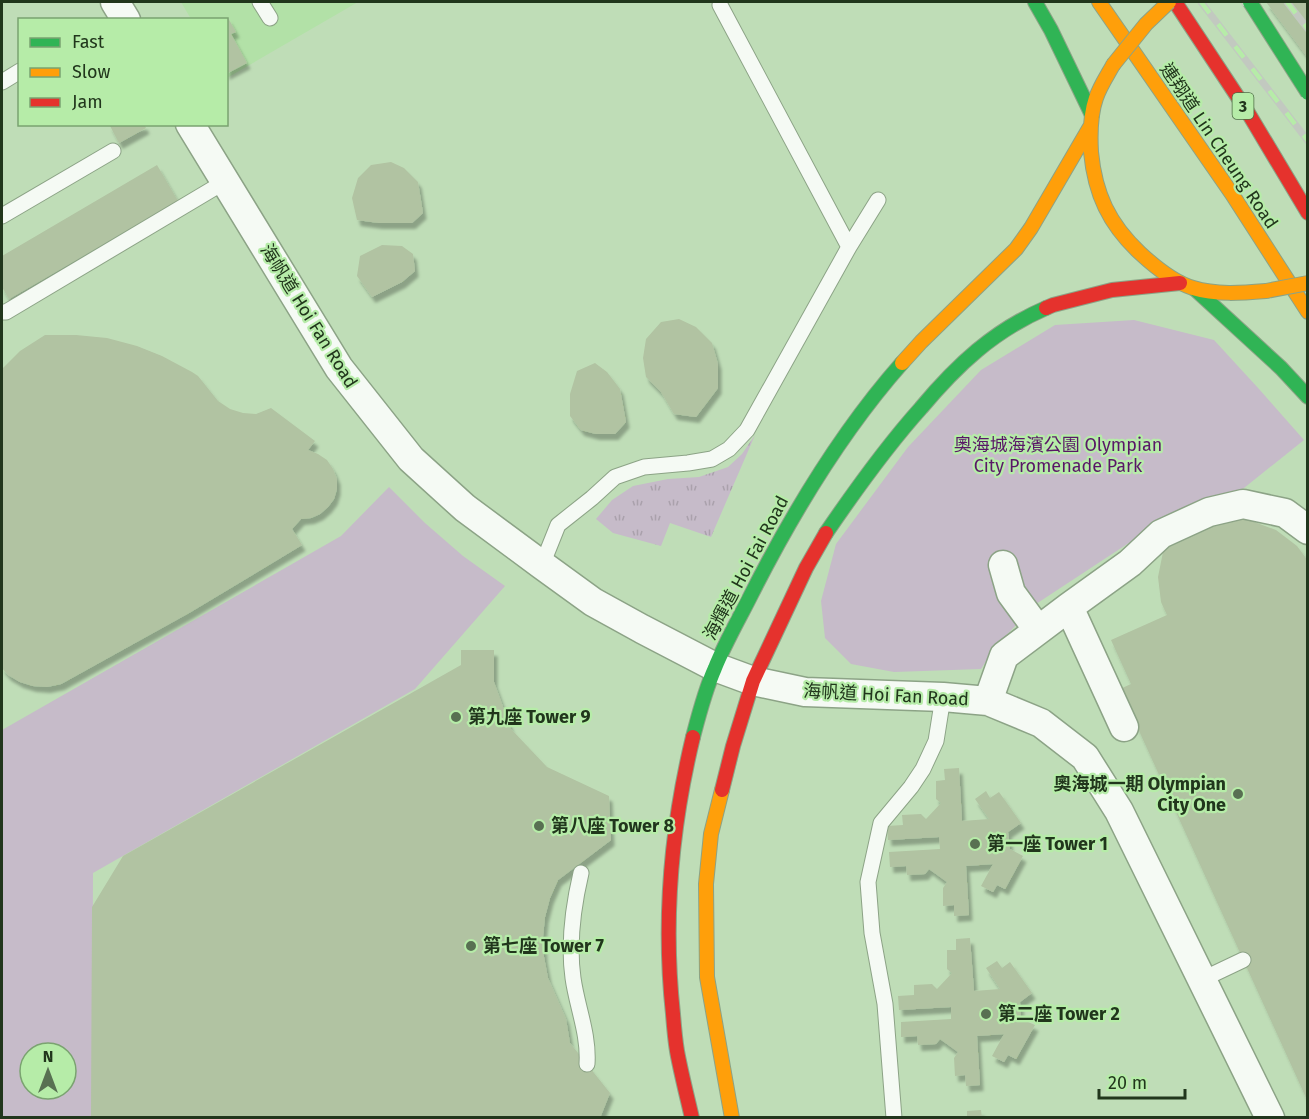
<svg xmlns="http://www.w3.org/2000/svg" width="1309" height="1119" font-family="'Fira Sans','Noto Sans TC',sans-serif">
<defs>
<pattern id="grass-tufts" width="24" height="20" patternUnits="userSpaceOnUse" patternTransform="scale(1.5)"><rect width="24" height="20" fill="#c6bbc9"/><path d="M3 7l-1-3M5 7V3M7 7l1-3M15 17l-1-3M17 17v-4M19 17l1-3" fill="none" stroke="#aaa1ac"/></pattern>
<filter id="shadow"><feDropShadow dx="3.5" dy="6" stdDeviation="1.5" flood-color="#0004"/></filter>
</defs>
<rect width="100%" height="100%" fill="#bfddb7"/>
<path fill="#b2e1a7" d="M181 2H358L227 78 226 20 191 19Z"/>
<path fill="url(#grass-tufts)" d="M755 435 711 537 670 523 661 546 613 533 596 519 612 500 633 486 668 479 699 477 728 467 742 454Z"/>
<path fill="#c6bbc9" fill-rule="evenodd" d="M1134 320 1214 340 1259 389 1304 440 1244 488 1147 531 1036 604 995 647 981 669 894 672 851 664 825 638 821 601 836 544 908 447 981 370 1055 325Z
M389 487 425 523 463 556 505 586 415 689 93 873 92 1117H2V730L341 536ZM30 1053H66V1089H30Z"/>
<path fill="#b1c3a2" filter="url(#shadow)" d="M1266 2H1308V58Z
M228 18 236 32 231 34 247 63 226 74V19Z
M109 124H144L146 128 119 143Z
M391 162 404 168 418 182 423 213 412 223H379L357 220 352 198 358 178 371 165Z
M157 165 178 201 9 299 2 287V256Z
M382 245 402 246 413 254 415 271 402 282 372 297 357 276 360 256Z
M679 319 696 327 712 343 718 364V388L696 417 674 414 661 392 646 377 643 358 646 339 661 322Z
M45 335H76L107 338 137 346 162 356 192 372 198 376 218 401 230 409 243 413 256 414 271 408 315 441 308 450 318 454 327 460 333 469 337 479V489L334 499 328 507 320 514 311 518 301 519 292 529 302 545 189 613 61 684 47 687 33 686 20 682 8 675 2 668V369L20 351Z
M595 363 607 372 620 389 626 422 615 434H596L581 430 570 416V394L577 371Z
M1219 518 1249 520 1276 530 1297 546 1308 561V1102L1120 689 1131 684 1111 640 1167 615 1161 602 1158 577 1163 552 1189 526Z
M461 650H494V682L511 729 547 767 609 796 611 840 558 880 550 898 545 917 543 937 544 957 548 978 566 1019 570 1043 610 1093 600 1118H91L92 907 123 856 461 665Z
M959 768 962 821 989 819 975 799 986 791 990 798 999 792 1021 823 1008 832 1010 849 1023 856 1005 889 997 885 993 892 981 886 993 864 966 866 969 915 954 916V905L943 906V888L947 882 929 869 925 874 907 875 906 866 890 867 889 852 940 849 939 837 888 840 887 826 903 825 902 815 921 814 926 819 941 803 936 799V781L945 780 944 769Z
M970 938 974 991 1000 989 986 968 997 961 1002 968 1010 962 1032 993 1020 1002 1021 1019 1035 1025 1016 1059 1008 1055 1004 1062 992 1056 1004 1034 977 1036 980 1085 966 1086 965 1075 955 1076 954 1058 958 1052 940 1039 936 1044 918 1045 917 1036 901 1037V1022L951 1019V1007L899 1010 898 996 914 995V985L932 984 937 989 952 973 947 969V950H956V939Z
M981 1110 982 1118H967V1111Z"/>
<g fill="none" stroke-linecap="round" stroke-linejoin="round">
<g stroke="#8ca386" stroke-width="17">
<path id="lane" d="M260 2 270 18
M2 82 20 71
M2 216 113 151
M849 247 878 200
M2 312H6L226 181
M542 565 558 525 592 498 615 477 644 467 688 463 712 459 729 449 747 430 849 247 720 5
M581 873C573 907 568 942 573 978 577 1007 589 1034 587 1064
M1203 979 1243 960
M894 1118 885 1004 872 933 868 882 881 823 911 787 923 769 936 741 943 697"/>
</g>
<g stroke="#8ca386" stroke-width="31">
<path id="street" d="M115 2 126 20
M190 124 339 368 411 459 465 508 542 565 593 602 642 629 715 667 753 681 805 692 943 697 988 701 1041 723 1085 757 1119 811 1270 1118
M1003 565 1011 593 1038 630
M1069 607 1124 727
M988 701 1004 656 1069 607 1130 563 1161 534 1209 512 1243 504 1285 513 1308 530"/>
</g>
<g stroke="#8ca386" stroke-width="16">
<path id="fast" d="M1035 2 1051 30 1092 115
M1195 289 1281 368 1308 397
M826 533C856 489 886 447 921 408 957 365 993 331 1046 308
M693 737C699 714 705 690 715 668 725 643 739 619 751 595 793 512 841 432 902 363"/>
</g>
<g stroke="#8ca386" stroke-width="16">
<path id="slow" d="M1099 2 1232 194 1308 312
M1113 65C1107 76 1100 86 1096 98 1090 115 1090 134 1091 152 1095 194 1109 224 1140 253 1155 267 1173 282 1193 288 1216 295 1242 293 1266 291
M902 363 921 342 1016 249 1031 228 1090 127
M722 790 711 834 706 884 707 977 732 1118"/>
</g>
<g stroke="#8ca386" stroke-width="16">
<path id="jam" d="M1175 2 1247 111 1308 213
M1046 308 1053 305 1112 290 1180 283
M722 790 733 746 753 681 806 568 826 533
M692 1118C687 1096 681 1073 677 1051 675 1039 674 1027 673 1014 663 922 671 828 693 737"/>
</g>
<use href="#lane" stroke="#f5faf4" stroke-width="15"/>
<use href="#street" stroke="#f5faf4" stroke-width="28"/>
<use href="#fast" stroke="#30b455" stroke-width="14"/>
<use href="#slow" stroke="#ff9f0a" stroke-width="14"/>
<use href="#jam" stroke="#e5322d" stroke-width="14"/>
<g stroke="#c2c9c0" stroke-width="7">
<path id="rail" d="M1201 2 1308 141
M1244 2 1308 86
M1287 2 1308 29"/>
</g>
<use href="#rail" stroke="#b6eca8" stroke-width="4.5" stroke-dasharray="14" stroke-linecap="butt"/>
<g stroke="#8ca386" stroke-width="16" stroke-linecap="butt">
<path id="fast-bridge" d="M1250 2 1308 93"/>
</g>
<g stroke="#8ca386" stroke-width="16" stroke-linecap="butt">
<path id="slow-bridge" d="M1113 65 1146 24 1169 2
M1266 291 1308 283"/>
</g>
<use href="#fast-bridge" stroke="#30b455" stroke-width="14"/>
<use href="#slow-bridge" stroke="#ff9f0a" stroke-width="14"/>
</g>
<g fill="#587052" stroke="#b6eca8" stroke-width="2">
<circle cx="456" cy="717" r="6"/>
<circle cx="1238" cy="794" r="6"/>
<circle cx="539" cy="826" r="6"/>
<circle cx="975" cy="844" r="6"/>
<circle cx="471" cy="946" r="6"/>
<circle cx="986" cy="1014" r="6"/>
</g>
<g text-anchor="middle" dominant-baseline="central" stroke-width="4.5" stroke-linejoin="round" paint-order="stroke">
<rect fill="#b6eca8" stroke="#4e6d46" stroke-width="1.5" x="1232.5" y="93" width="21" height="26" rx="4.5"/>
<g font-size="16" font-weight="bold" fill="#21361c">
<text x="1243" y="106">3</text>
</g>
<g font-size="18" fill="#21361c" stroke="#b6eca8">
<text transform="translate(1219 146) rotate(56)">連翔道 Lin Cheung Road</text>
<text transform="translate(309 316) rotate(58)">海帆道 Hoi Fan Road</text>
<text transform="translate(746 568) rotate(-62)">海輝道 Hoi Fai Road</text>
<text transform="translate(886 695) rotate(3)">海帆道 Hoi Fan Road</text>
</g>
<g font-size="18" fill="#591767" stroke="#b6eca8">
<text x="1058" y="445">奧海城海濱公園 Olympian<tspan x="1058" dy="21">City Promenade Park</tspan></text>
</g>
<g font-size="18" font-weight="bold" fill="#21361c" stroke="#b6eca8" text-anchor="start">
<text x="468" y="717">第九座 Tower 9</text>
<text x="1226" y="784" text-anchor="end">奧海城一期 Olympian<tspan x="1226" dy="21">City One</tspan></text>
<text x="551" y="826">第八座 Tower 8</text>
<text x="987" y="844">第一座 Tower 1</text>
<text x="483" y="946">第七座 Tower 7</text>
<text x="998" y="1014">第二座 Tower 2</text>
</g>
</g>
<rect width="1309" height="1119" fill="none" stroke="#21361c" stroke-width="6"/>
<rect x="18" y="18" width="210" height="108" fill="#b6eca8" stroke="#7aa370" stroke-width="1.5"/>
<rect x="30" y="38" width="30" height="9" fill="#30b455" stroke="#7aa370" stroke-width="1.5"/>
<text x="72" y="48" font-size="18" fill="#21361c">Fast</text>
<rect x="30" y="68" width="30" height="9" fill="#ff9f0a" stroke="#7aa370" stroke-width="1.5"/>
<text x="72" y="78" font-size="18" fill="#21361c">Slow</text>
<rect x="30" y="98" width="30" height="9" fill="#e5322d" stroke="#7aa370" stroke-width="1.5"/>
<text x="72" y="108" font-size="18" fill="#21361c">Jam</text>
<g transform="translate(48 1071)"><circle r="28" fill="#b6eca8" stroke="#7aa370" stroke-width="1.5"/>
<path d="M0-4.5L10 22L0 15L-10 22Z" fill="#587052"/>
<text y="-9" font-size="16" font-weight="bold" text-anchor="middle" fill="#21361c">N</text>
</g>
<path d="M1099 1089v9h86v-9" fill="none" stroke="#21361c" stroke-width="3"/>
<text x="1108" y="1089" font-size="18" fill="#21361c" stroke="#b6eca8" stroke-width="4.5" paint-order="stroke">20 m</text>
</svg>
